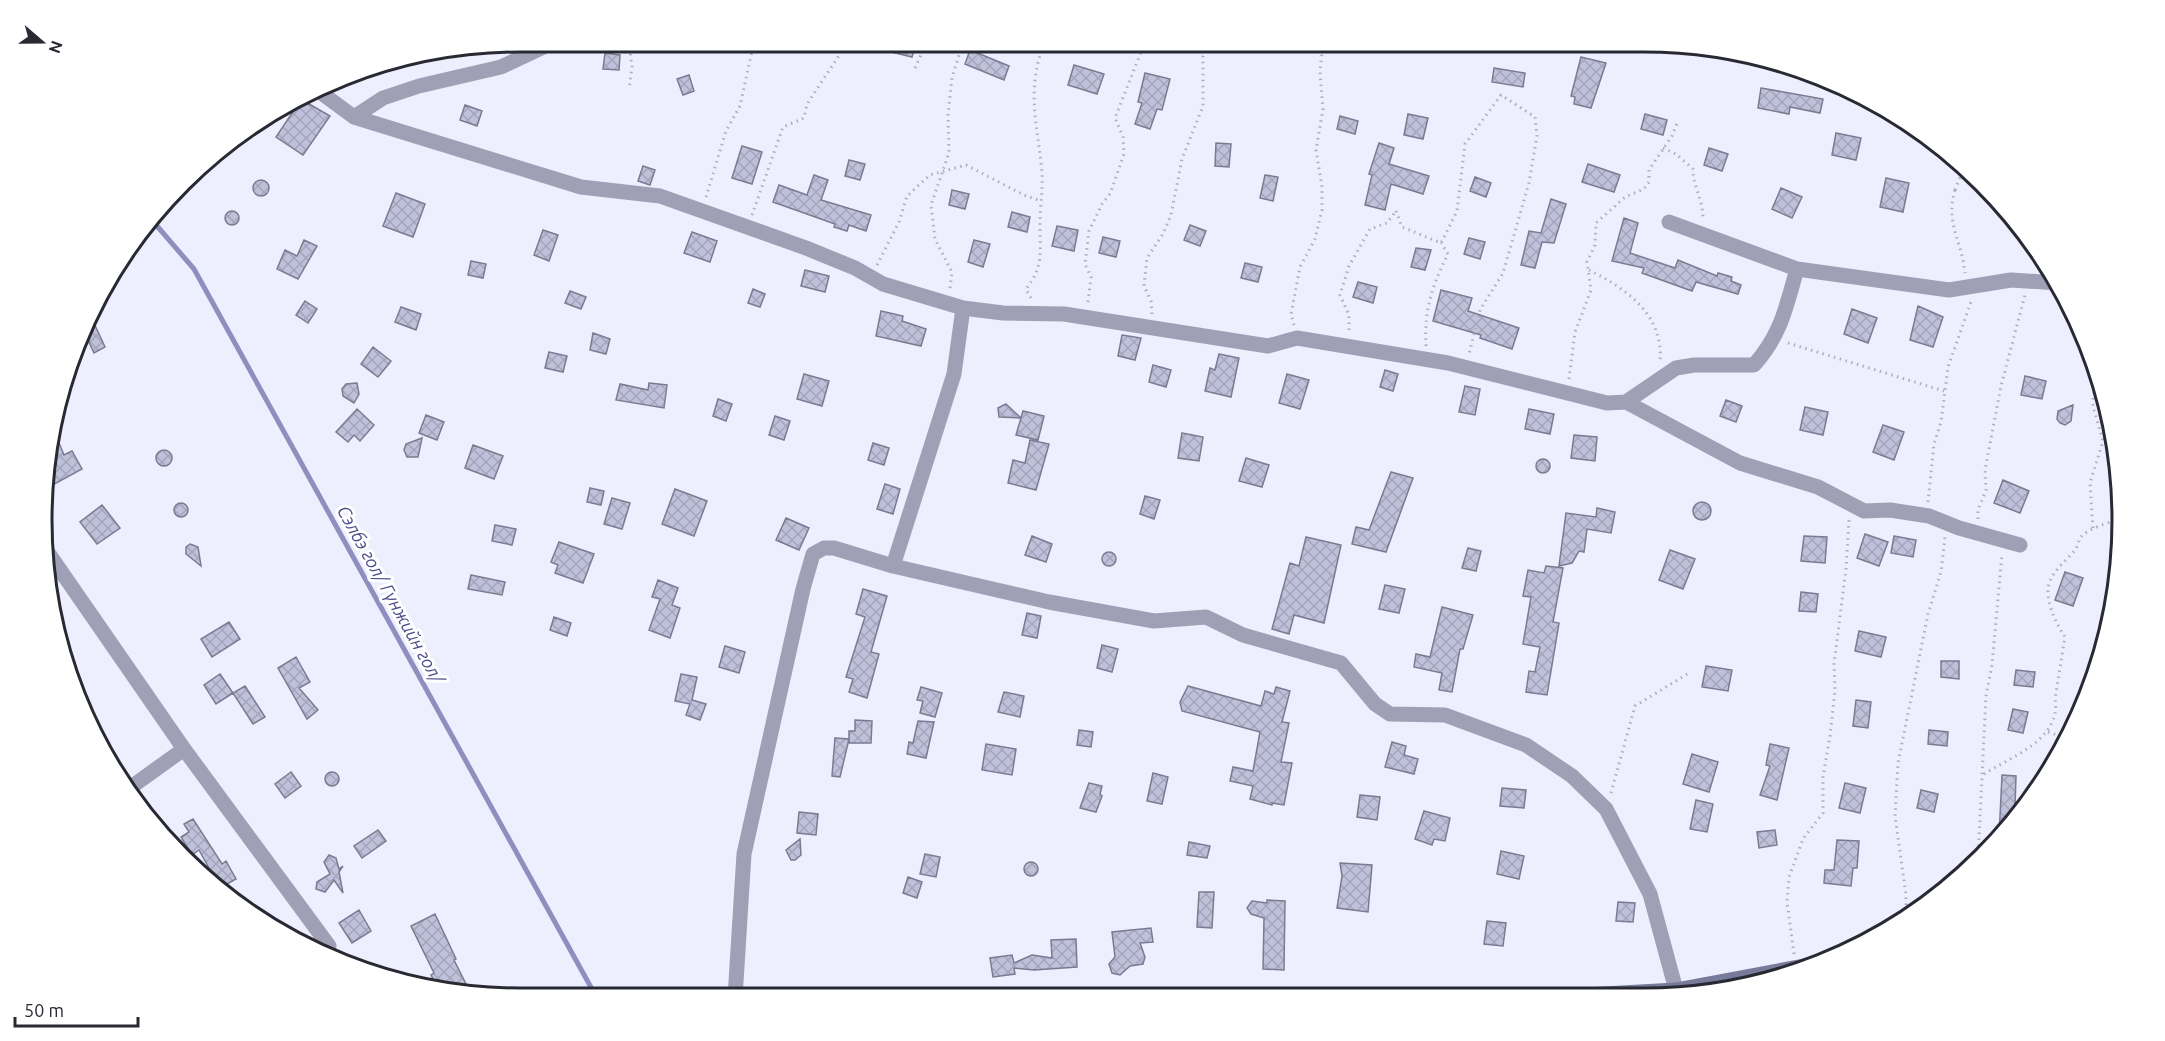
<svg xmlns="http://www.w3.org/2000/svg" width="2165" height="1041" font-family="Ubuntu,sans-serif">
<defs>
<pattern id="building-cross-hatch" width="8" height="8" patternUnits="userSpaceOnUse" patternTransform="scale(1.5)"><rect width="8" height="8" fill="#bfc0da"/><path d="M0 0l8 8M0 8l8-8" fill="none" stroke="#a4a5bc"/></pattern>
</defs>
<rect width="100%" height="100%" fill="#edeefe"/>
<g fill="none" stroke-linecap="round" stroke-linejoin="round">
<path stroke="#8e8fbf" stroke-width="5" d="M151 219 194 269 593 991"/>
</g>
<path fill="url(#building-cross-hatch)" stroke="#7a7b92" stroke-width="1.5" d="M872 42H916L912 57 871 47Z
M970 50 1009 66 1004 80 965 64Z
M605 53 620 55 619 70 603 69Z
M1581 57 1606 63 1591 108 1574 104 1575 97 1571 96Z
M1074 65 1104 74 1097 94 1068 85Z
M1494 68 1525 73 1523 87 1492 82Z
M1145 73 1170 79 1162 110 1157 109 1150 129 1135 124 1142 103 1138 102Z
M689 75 694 91 683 95 677 79Z
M1761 88 1823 99 1820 113 1790 107 1789 114 1758 108Z
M304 101 330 116 303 155 276 137 298 104Z
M465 105 482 111 477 126 460 120Z
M1408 114 1428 118 1423 139 1404 135Z
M1645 114 1667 120 1663 135 1641 129Z
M1340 116 1358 121 1355 134 1337 129Z
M1836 133 1861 138 1856 160 1832 155Z
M1216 143 1231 144 1229 167 1215 166Z
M1379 143 1394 148 1389 164 1429 176 1423 194 1391 184 1385 210 1365 205 1372 175 1369 174Z
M742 146 762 152 752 184 732 178Z
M1709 148 1728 154 1722 171 1704 165Z
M849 160 865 164 860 180 845 176Z
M1588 164 1620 175 1614 192 1582 182Z
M643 166 655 170 650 185 638 181Z
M814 175 828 180 821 200 871 215 866 231 849 225 847 231 834 227 835 224 773 202 779 185 807 195Z
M1265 175 1278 177 1273 201 1260 198Z
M1475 177 1491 183 1486 197 1470 191Z
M1886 178 1909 183 1903 212 1880 207Z
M253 188a8 8 0 1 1 16 0a8 8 0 1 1-16 0Z
M1781 188 1802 197 1792 218 1772 209Z
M952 190 969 194 965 209 949 205Z
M396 193 425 204 413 237 383 226Z
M1551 199 1566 204 1554 243 1542 242 1535 268 1521 265 1529 231 1541 233Z
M225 218a7 7 0 1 1 14 0a7 7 0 1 1-14 0Z
M1012 212 1030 217 1027 232 1008 227Z
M1624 218 1638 223 1630 253 1675 268 1678 260 1717 276 1718 273 1732 277 1731 281 1741 285 1738 294 1696 282 1692 291 1642 273 1644 268 1612 261Z
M1190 225 1206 231 1200 246 1184 240Z
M1057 226 1078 230 1074 251 1052 246Z
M543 230 558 235 549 261 534 255Z
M692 232 717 241 710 262 684 253Z
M1103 237 1120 241 1116 257 1099 253Z
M1469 238 1485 242 1480 259 1464 254Z
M304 240 317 246 298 279 277 269 285 250 297 256Z
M974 240 990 244 983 267 968 262Z
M1416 248 1431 250 1425 270 1411 267Z
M471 261 486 264 483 278 468 275Z
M1245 263 1262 267 1258 282 1241 278Z
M805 270 829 276 825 292 801 286Z
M1358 282 1377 287 1373 303 1353 297Z
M753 289 765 294 760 307 748 303Z
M1441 290 1472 298 1468 311 1519 328 1512 349 1480 338 1481 335 1433 321Z
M570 291 586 297 581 309 565 303Z
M305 301 317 309 308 323 296 315Z
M1918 306 1943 317 1933 347 1910 340Z
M401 307 421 314 416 330 395 322Z
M1852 309 1877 318 1868 343 1844 334Z
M881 311 903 316 902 321 926 329 921 346 876 336Z
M92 319 105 347 94 353 86 336Z
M593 333 610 339 606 354 590 350Z
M1122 335 1141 338 1135 360 1118 356Z
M373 347 391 361 378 377 361 364Z
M549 352 567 356 563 372 545 368Z
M1219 354 1239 358 1231 397 1205 391 1210 368 1215 370Z
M1153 365 1171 370 1166 387 1149 382Z
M1385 370 1398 374 1393 391 1380 387Z
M804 374 829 381 822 406 797 399Z
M1287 374 1309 380 1300 409 1279 403Z
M2025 376 2046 381 2042 399 2021 395Z
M357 383 359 394 354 403 343 396 342 389 346 384Z
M649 383 667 385 664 408 616 400 620 384 648 390Z
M1465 386 1480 389 1475 415 1459 412Z
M718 399 732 404 726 421 713 416Z
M1726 400 1742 406 1736 422 1720 416Z
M1006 404 1021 418 1023 411 1044 416 1038 440 1016 435 1021 418 999 417 998 408Z
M2073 405 2071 421 2065 425 2060 423 2057 419 2058 411Z
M1805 407 1828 412 1823 435 1800 430Z
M357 409 374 425 360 441 354 435 348 442 336 432Z
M1529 409 1554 414 1550 434 1525 429Z
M426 415 444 422 437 440 419 433Z
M775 416 790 421 784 440 769 435Z
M1883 425 1904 432 1894 460 1873 452Z
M52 426 64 455 72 451 82 469 49 487Z
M1182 433 1203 437 1199 461 1178 458Z
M1574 435 1597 437 1595 461 1571 458Z
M422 438 418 457H407L404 450 406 444Z
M1030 440 1049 444 1036 490 1008 483 1013 460 1025 463Z
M873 443 889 448 884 465 868 460Z
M473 445 503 456 494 479 465 468Z
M156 458a8 8 0 1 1 16 0a8 8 0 1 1-16 0Z
M1246 458 1269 465 1262 487 1239 481Z
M1536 466a7 7 0 1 1 14 0a7 7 0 1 1-14 0Z
M1391 472 1413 478 1386 552 1352 544 1356 527 1369 530Z
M2003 480 2029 491 2020 513 1994 503Z
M885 484 900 489 893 514 877 509Z
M590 488 604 491 601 505 587 502Z
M675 489 707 501 694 536 662 524Z
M1145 496 1160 500 1154 519 1140 514Z
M612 498 630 503 622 529 604 524Z
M1693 511a9 9 0 1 1 18 0a9 9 0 1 1-18 0Z
M174 510a7 7 0 1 1 14 0a7 7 0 1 1-14 0Z
M102 505 120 528 97 544 80 522Z
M1597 508 1615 512 1611 533 1587 529 1584 552 1579 551 1572 563 1559 566 1566 513 1596 517Z
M786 518 809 528 799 550 776 540Z
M495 525 516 529 512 545 492 541Z
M1865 534 1888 542 1879 566 1857 558Z
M1032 536 1052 544 1046 562 1025 555Z
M1804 536 1827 537 1825 563 1801 561Z
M1894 536 1916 540 1913 557 1891 553Z
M1306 537 1341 545 1324 623 1294 615 1289 634 1272 629 1290 563 1299 566Z
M559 542 594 554 583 583 555 573 558 565 551 562Z
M190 544 198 547 201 566 186 554V547Z
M1468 548 1481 551 1476 571 1462 568Z
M1670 550 1695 559 1683 589 1659 580Z
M1102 559a7 7 0 1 1 14 0a7 7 0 1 1-14 0Z
M1546 566 1563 568 1553 622 1559 623 1547 695 1526 692 1529 671 1535 672 1540 647 1523 644 1531 597 1523 596 1528 570 1544 573Z
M2065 572 2083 578 2073 606 2055 600Z
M471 575 505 582 502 595 468 589Z
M658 580 678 588 672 605 680 608 670 638 649 630 660 599 652 597Z
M1385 585 1405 589 1399 613 1379 609Z
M863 589 887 596 871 652 879 654 867 698 849 692 853 679 846 677 865 617 856 614Z
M1801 592 1818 594 1816 612 1799 611Z
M1442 607 1473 615 1463 649H1460L1452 692 1439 690 1442 673 1414 667 1416 654 1430 657Z
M1027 613 1041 616 1037 638 1022 635Z
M554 617 571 623 567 636 550 630Z
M229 622 240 639 212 657 201 639Z
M1859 631 1886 637 1881 657 1855 651Z
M1102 645 1118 649 1112 672 1097 668Z
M725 646 745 652 739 673 719 667Z
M296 657 310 682 299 688 318 710 307 719 278 668Z
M1941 661H1959V679L1941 677Z
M1706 666 1732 670 1728 691 1702 687Z
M2016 670 2035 672 2033 687 2014 685Z
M220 674 233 693 216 704 204 685Z
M681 674 697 677 692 700 706 704 700 720 686 715 690 704 675 701Z
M245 686 265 717 253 724 233 693Z
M1188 686 1261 706 1265 691 1274 694 1276 687 1290 691 1282 722 1289 723 1281 762 1292 763 1284 805 1272 803V805L1250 799 1253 786 1230 781 1233 767 1253 771 1260 732 1182 711 1180 702Z
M921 687 942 693 935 717 920 713 923 701 917 700Z
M1004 692 1024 696 1020 717 998 712Z
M1856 700 1871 702 1868 728 1853 726Z
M2013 709 2028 712 2023 733 2008 730Z
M855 720 872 721 871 743H849V731H855Z
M918 721 934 722 926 758 907 754 909 742 913 743Z
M1079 730 1093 732 1091 747 1077 745Z
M1929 730 1948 732 1947 746 1928 744Z
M835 738 849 739 840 777 832 776Z
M1392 742 1406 746 1404 755 1418 759 1414 774 1385 767Z
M986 744 1016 749 1012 775 982 770Z
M1770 744 1789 748 1777 800 1760 795 1770 766 1766 765Z
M1692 754 1718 762 1709 792 1683 784Z
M291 772 301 786 285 798 275 784Z
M325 779a7 7 0 1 1 14 0a7 7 0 1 1-14 0Z
M1153 773 1168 777 1162 804 1147 801Z
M2002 775 2016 776 2015 807 2026 808 1999 837Z
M1089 783 1102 786 1100 794 1102 796 1096 812 1080 808Z
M1845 783 1866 788 1860 813 1839 808Z
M1502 788 1526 790 1524 808 1500 806Z
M1921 790 1938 794 1934 812 1917 808Z
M1360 795 1380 797 1377 820 1357 817Z
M1696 800 1713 804 1707 832 1690 829Z
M1424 811 1450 818 1445 841 1434 839 1432 845 1415 839Z
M799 812 818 814 816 835 797 833Z
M193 819 222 864 226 861 236 879 220 888 199 850 192 855 181 837 189 832 184 824Z
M378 830 386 841 362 858 354 846Z
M1775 830 1777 845 1759 848 1757 832Z
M800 839 801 855 795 860H791L786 850Z
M1837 840 1859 841 1857 868H1853L1851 886 1824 883 1825 870H1834Z
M1189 842 1210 846 1207 858 1187 855Z
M1501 851 1524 856 1519 879 1497 874Z
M925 854 940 857 936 877 920 874Z
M329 855 336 858 339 869 343 866 339 872 343 893 334 880 325 892 316 889 317 882 330 874 324 862Z
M1024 869a7 7 0 1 1 14 0a7 7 0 1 1-14 0Z
M1340 863 1372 865 1368 912 1337 908 1342 876Z
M908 877 922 882 917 898 903 893Z
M1199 892H1214L1212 928 1197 927Z
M1267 900 1285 901 1284 970 1263 969 1264 918 1251 914 1247 908 1252 901 1267 903Z
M1618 902 1635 903 1633 922 1616 921Z
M359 910 371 931 352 943 339 923Z
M435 914 456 959 454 960 471 994 439 991 431 975 434 973 411 926Z
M1487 921 1506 923 1503 946 1484 944Z
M1151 928 1153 942 1140 943 1145 957 1143 964 1130 966 1120 975 1112 973 1109 964 1115 957 1112 932Z
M1076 939 1077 967 1034 970 1014 968 1015 974 993 977 990 958 1012 955 1014 963 1032 955 1052 958 1051 940Z"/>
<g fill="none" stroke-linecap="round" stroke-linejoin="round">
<path stroke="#aeaebc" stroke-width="3" stroke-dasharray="1.5 4.5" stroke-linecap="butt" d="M629 42 632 67 629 89
M915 68 927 42
M1663 148 1676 154 1693 169C1693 187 1703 199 1703 218
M1955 190C1945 223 1962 241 1965 273
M1955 190 1964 167
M706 197 726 131 740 106 754 42
M1396 211 1402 227 1441 243 1457 211 1465 144 1501 95 1535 117 1537 136 1529 183 1503 273 1480 310 1469 354
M752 215 783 127 804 118 807 104 848 42
M877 265 899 222 907 196 930 175 966 165 1024 195 1041 201
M1589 270C1627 289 1664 315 1660 362
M950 288 952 272 935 239 931 205 949 153 948 115 952 78 963 42
M1031 298 1026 289C1044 266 1040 252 1040 224 1040 207 1043 190 1042 173 1038 126 1025 88 1045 42
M1088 302 1091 277 1085 264 1089 231 1102 204 1110 194 1124 154 1123 137 1115 118 1145 42
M1152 314 1151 301 1144 286 1147 258 1163 234 1171 215 1182 159 1203 106V57L1209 42
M1294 325 1291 314 1300 267 1315 239 1322 210V187L1316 150 1323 109 1320 72 1323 42
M1349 330V315L1340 295 1349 266 1370 229 1387 223 1396 211
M1788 343 1944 391
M1426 346C1424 310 1432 286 1448 254L1441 243
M1569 379 1575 332 1591 290 1587 262 1595 245 1596 223 1625 197 1644 189 1649 182V170L1672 136 1678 121
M1928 502 1934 444 1941 422 1948 367 1971 302
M1978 519V510L1986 490 1985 470 2001 386 2025 295
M2093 528 2090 483 2103 441 2093 406V395L2100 381
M2048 732 2067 738
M1984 774C2011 757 2062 739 2055 699L2065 637C2056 623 2047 605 2048 588 2050 573 2066 561 2075 550 2078 546 2078 541 2081 537 2085 530 2116 519 2123 519
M1611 793 1635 706 1689 673
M1978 858 1986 696 1992 665 2002 554
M1906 917V895L1895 816 1898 763 1928 614 1941 572 1945 537
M1794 954 1787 902 1789 877 1803 839 1823 813V777L1830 736 1835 690 1834 664 1846 569 1849 520"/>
<path stroke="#9fa0b6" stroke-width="15" d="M554 42 501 67 419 86 383 98 354 117 581 187 660 196 806 248 855 268 883 284 963 308 1003 313 1064 314 1268 346 1297 338 1448 363 1607 403 1626 402 1740 463 1818 487 1864 511 1890 510 1929 516 1959 528 2020 545
M320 92 354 117
M1669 222 1797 269 1949 290 2011 280 2058 283
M963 308 954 374 893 566 1049 602 1154 621 1206 617 1243 635 1341 663 1375 704 1390 714 1445 715 1526 745 1572 776 1606 809 1650 894 1676 990
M1626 402 1676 368 1694 365H1754C1781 335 1786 307 1797 269
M47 551 184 749 329 946 319 951
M127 790 184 749
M735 998 744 854 803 589 813 554 824 548H834L893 566"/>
<path stroke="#787a9a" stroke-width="15" d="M1586 995 1676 990 1831 961"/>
</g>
<g text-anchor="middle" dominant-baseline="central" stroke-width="6" stroke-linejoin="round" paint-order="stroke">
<g font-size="18" font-style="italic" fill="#4d4a8a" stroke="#fff">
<text transform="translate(391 594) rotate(61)">Сэлбэ гол/ Гүнжийн гол/</text>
</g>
</g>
<path d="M0 0H2165V1041H0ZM520 52H1644A468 468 0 0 1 2112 520V520A468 468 0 0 1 1644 988H520A468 468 0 0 1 52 520V520A468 468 0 0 1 520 52Z" fill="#fff" fill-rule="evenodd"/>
<path fill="none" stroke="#292933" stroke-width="3" d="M520 52H1644A468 468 0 0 1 2112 520V520A468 468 0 0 1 1644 988H520A468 468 0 0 1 52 520V520A468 468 0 0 1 520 52Z"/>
<g transform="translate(42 42) rotate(110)" stroke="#ffffff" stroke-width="4.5" paint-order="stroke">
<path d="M0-4.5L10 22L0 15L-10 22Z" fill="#292933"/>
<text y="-9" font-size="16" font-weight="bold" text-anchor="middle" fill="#292933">N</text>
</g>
<path d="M15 1017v9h123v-9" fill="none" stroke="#292933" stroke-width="3"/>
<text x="24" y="1017" font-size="18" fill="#292933" stroke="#ffffff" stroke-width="4.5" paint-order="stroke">50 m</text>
</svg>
